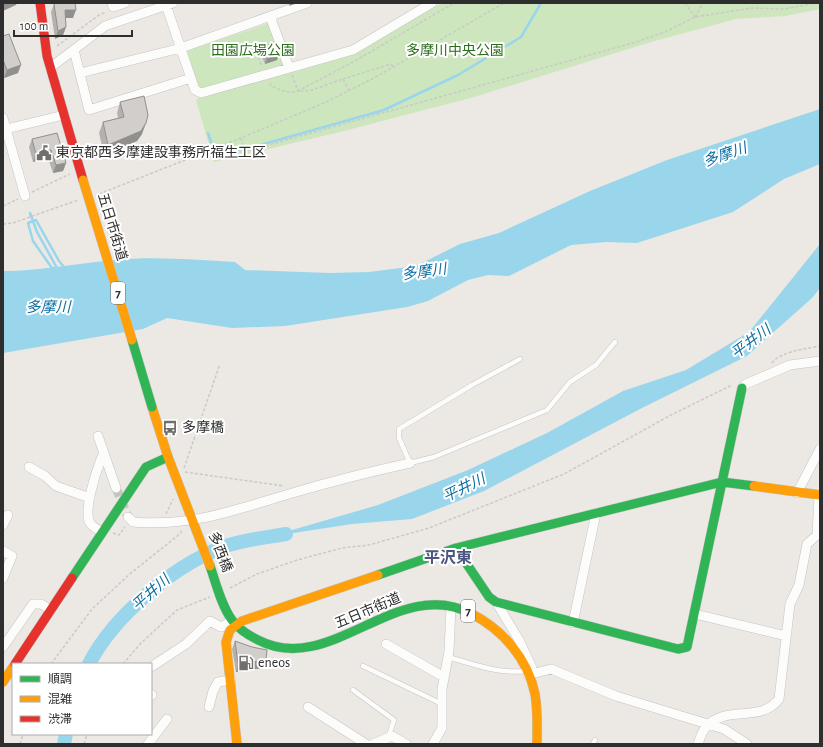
<svg xmlns="http://www.w3.org/2000/svg" width="823" height="747" font-family="'Alegreya Sans','Noto Sans JP',sans-serif">
<rect width="100%" height="100%" fill="#ece8e4"/>
<path fill="#cee6be" d="M442 3H820V9L785 16 736 19 651 42 474 97 344 131 214 162 196 100 201 97 187 51 269 23 287 73 354 54Z"/>
<path fill="#99d6ec" d="M820 109V164L784 179 733 212 637 243 607 242 571 245 509 276 488 275 468 280 428 301 407 307 285 326 232 328 167 318 143 329 3 353V271C41 271 78 263 116 260 155 256 195 260 235 262L245 270 330 273 369 272 416 266 460 244 499 233 590 191 667 160Z
M820 244V288L812 298 747 356 642 408 484 491 412 519 352 524 268 537 378 505 468 470 547 433 623 391 686 370 749 332Z"/>
<g fill="none" stroke-linecap="round" stroke-linejoin="round">
<path stroke="#99d6ec" stroke-width="2.5" d="M208 133 215 154 253 147 384 110 458 75 521 37 541 3
M30 213 37 232 57 268
M36 220 59 261 65 268H52L33 241 28 223Z"/>
<path stroke="#99d6ec" stroke-width="14" d="M89 664C113 617 171 568 220 548 240 540 264 538 286 534
M64 744 66 734"/>
<path stroke="#c6c3c0" stroke-width="9" stroke-dasharray="9 4.5" stroke-linecap="butt" d="M116 488 128 517"/>
<g stroke="#c5c4c5" stroke-width="5.5">
<path id="lane" d="M520 359 472 385 399 429V438L410 463 434 457 547 410 570 382 596 365 615 342
M448 657C473 664 498 674 525 671
M363 666 442 704
M353 690 394 720 389 735 392 736
M593 744 595 740"/>
</g>
<g stroke="#c5c4c5" stroke-width="10">
<path id="street" d="M112 3 113 7 125 3
M166 5 195 90 201 93 353 50 432 3
M270 16 289 68
M74 50 89 110 191 78
M50 68 105 26 173 3
M80 73 181 48 307 3
M3 118 6 129 64 115
M6 129 25 196
M742 388 746 384 790 365 820 361
M98 436 116 488
M29 467 45 476 56 486 90 498
M797 493 820 449
M128 517 133 522C190 527 235 510 289 494 329 482 369 472 410 463
M3 525 8 515
M102 532C99 530 92 527 90 523 83 511 96 472 101 459L104 453
M3 551 12 556 3 578
M496 602 519 640 532 668
M695 614 786 636
M573 623 596 513
M386 644 444 677
M3 647 33 604H41L51 610
M151 667 186 644 210 621 221 627 232 621
M528 675 551 669 616 696 724 729 747 744
M151 694 152 695
M209 707 213 691 218 682 231 680
M308 707 366 744
M148 744 167 719
M373 744 392 736 406 744
M433 744 442 728V689L449 651 451 607
M698 744C700 739 702 731 706 727 726 704 760 724 779 699L790 604 799 585 807 544 817 535 819 496"/>
</g>
<g stroke="#c5c4c5" stroke-width="10">
<path id="fast" d="M456 548 489 597 496 602 678 649 687 647 742 388
M210 566C216 583 221 605 232 620 238 629 248 635 258 640 331 678 397 574 472 614
M378 575 456 548 722 482 754 486
M72 578 146 467 168 457"/>
</g>
<g stroke="#c5c4c5" stroke-width="10">
<path id="slow" d="M152 407 168 457 210 566
M754 486 820 495
M472 614C503 630 528 659 535 694 538 711 537 727 537 744
M3 682 13 667
M237 744 226 642 230 630 242 621 378 575"/>
</g>
<g stroke="#c5c4c5" stroke-width="10">
<path id="jam" d="M40 3 47 56 83 180
M15 664 72 578"/>
</g>
<path stroke="#c9c9c8" stroke-width="1.5" stroke-dasharray="3 2" stroke-linecap="butt" d="M685 3 695 17
M695 17 703 3
M57 46 99 15 106 12
M255 48 262 67
M343 79 391 64 393 67
M270 83 271 86C280 90 288 94 298 91L292 75
M349 91 343 79 309 91H298L355 61 454 3
M241 138 245 151 265 146 636 42 665 32 695 17 752 8 784 9 816 3
M32 192 70 174
M99 194 241 138 324 103 374 78 504 3
M3 206 18 199
M3 224 13 223 78 200
M772 363C781 351 806 349 820 346
M184 468 220 364
M185 472 284 486
M166 514 173 499
M113 533 119 535 125 527
M230 588 257 574 297 560 342 548 369 545 429 528 564 474 671 415 732 385
M51 664 92 609 131 573 181 533V529
M123 664 140 644 177 610 210 597
M20 744 23 734
M84 744 87 734"/>
<use href="#lane" stroke="#fcfcfb" stroke-width="4.5"/>
<use href="#street" stroke="#fcfcfb" stroke-width="9"/>
<use href="#fast" stroke="#30b455" stroke-width="9"/>
<use href="#slow" stroke="#ff9f0a" stroke-width="9"/>
<use href="#jam" stroke="#e5322d" stroke-width="9"/>
<g stroke="#c6c5c4" stroke-width="10" stroke-linecap="butt">
<path id="fast-bridge" d="M132 340 152 407"/>
</g>
<g stroke="#c6c5c4" stroke-width="10" stroke-linecap="butt">
<path id="slow-bridge" d="M83 180 132 340"/>
</g>
<use href="#fast-bridge" stroke="#30b455" stroke-width="9"/>
<use href="#slow-bridge" stroke="#ff9f0a" stroke-width="9"/>
</g>
<path fill="#b4b1af" d="M54 4 73 18H65L66 27 63 35 55 39 51 12Z
M3 36 18 73 4 78 3 75Z
M262 47 279 54 277 60 265 64 260 52Z
M120 102 142 134 137 141 104 155 99 133 103 122 118 118 117 113Z
M57 133 66 163 63 171 53 173 48 158 33 162 29 147 32 139Z
M235 641 263 668 236 672 232 649Z"/>
<path fill="#92908e" d="M5 3H17L16 5 3 11V4Z
M290 3H298L289 6Z
M65 10H76L73 18H62Z
M66 27 63 35 55 39 58 31Z
M279 54 277 60 265 64 267 59Z
M21 65 18 73 4 78 7 70Z
M146 123 142 134 137 141 104 155 108 145Z
M51 150 48 158 33 162 36 154Z
M66 163 63 171 53 173 56 165Z
M266 660 263 668 236 672 238 664Z"/>
<path fill="#d1cecb" stroke="#92908e" d="M57 3H75L76 10H65L66 27 58 31 54 4Z
M9 34 21 65 7 70 3 60V36Z
M274 42 279 54 267 59 262 47Z
M144 96 148 115 146 123 141 131 108 145 103 122 124 117 120 102Z
M57 133 66 163 56 165 51 150 36 154 32 139Z
M235 641 252 647 267 650 266 660 238 664Z"/>
<defs>
<g id="civic-bare" transform="scale(1.2)"><path d="M-.6-6.5H3V-4.5H.6V-3L4-1V1h2V6H-6V1h2V-1L-.6-3ZM-1.2 2.5V6h2.4V2.5Z" fill="#706f6e" stroke="#fff" stroke-width="2.5" paint-order="stroke"/></g>
<g id="bus-bare" transform="scale(1.2)"><path d="M-5-6H5V4H4V6H2V4H-2V6H-4V4H-5ZM-3.5-4V0h7V-4ZM-3.5 1.2v1.5H-2V1.2ZM2 1.2v1.5H3.5V1.2Z" fill="#706f6e" stroke="#fff" stroke-width="2.5" paint-order="stroke"/></g>
<g id="fuel-bare" transform="scale(1.2)"><path d="M-5.5-6h7V0h2V4h1.3V-2.5L3-4.5l.8-.8L6-3V5H2.5V1h-1V6h-7ZM-4.2-4.7v3.2H.2V-4.7Z" fill="#706f6e" stroke="#fff" stroke-width="2.5" paint-order="stroke"/></g>
</defs>
<g fill-rule="evenodd">
<use href="#civic-bare" x="44" y="153"/>
<use href="#bus-bare" x="170" y="428"/>
<use href="#fuel-bare" x="246" y="663"/>
</g>
<g text-anchor="middle" dominant-baseline="central" stroke-width="4" stroke-linejoin="round" paint-order="stroke">
<g fill="#fff" stroke="#6d6d6d" stroke-width="1">
<rect x="111" y="282" width="14" height="22" rx="3"/>
<rect x="461" y="600" width="14" height="22" rx="3"/>
</g>
<g font-size="13" font-weight="bold" fill="#2e2e2e">
<text x="118" y="293">7</text>
<text x="468" y="611">7</text>
</g>
<g font-size="14" fill="#2c6e1b" stroke="#fff">
<text x="253" y="51">田園広場公園</text>
<text x="455" y="51">多摩川中央公園</text>
</g>
<g font-size="14" fill="#2e2e2e" stroke="#fff" text-anchor="start">
<text x="56" y="153">東京都西多摩建設事務所福生工区</text>
<text x="182" y="428">多摩橋</text>
<text x="258" y="663">eneos</text>
</g>
<g font-size="14" fill="#2e2e2e" stroke="#fff">
<text transform="translate(112 227) rotate(73)">五日市街道</text>
<text transform="translate(220 552) rotate(69)">多西橋</text>
<text transform="translate(368 611) rotate(-23)">五日市街道</text>
</g>
<g font-size="15" font-style="italic" fill="#0d6fa3" stroke="#fff">
<text transform="translate(725 155) rotate(-19)">多摩川</text>
<text transform="translate(424 272) rotate(-8)">多摩川</text>
<text x="48" y="307">多摩川</text>
<text transform="translate(751 342) rotate(-37)">平井川</text>
<text transform="translate(464 488) rotate(-26)">平井川</text>
<text transform="translate(151 593) rotate(-42)">平井川</text>
</g>
<g font-size="16" font-weight="bold" fill="#4d5680" stroke="#fff">
<text x="448" y="558">平沢東</text>
</g>
</g>
<rect width="823" height="747" fill="none" stroke="#2e2e2e" stroke-width="8"/>
<rect x="12" y="663" width="140" height="72" fill="#ffffff" stroke="#ababab"/>
<rect x="20" y="676" width="20" height="6" fill="#30b455" stroke="#ababab"/>
<text x="48" y="683" font-size="12" fill="#2e2e2e">順調</text>
<rect x="20" y="696" width="20" height="6" fill="#ff9f0a" stroke="#ababab"/>
<text x="48" y="703" font-size="12" fill="#2e2e2e">混雑</text>
<rect x="20" y="716" width="20" height="6" fill="#e5322d" stroke="#ababab"/>
<text x="48" y="723" font-size="12" fill="#2e2e2e">渋滞</text>
<path d="M14 30v6h118v-6" fill="none" stroke="#2e2e2e" stroke-width="2"/>
<text x="20" y="30" font-size="12" fill="#2e2e2e" stroke="#ffffff" stroke-width="3" paint-order="stroke">100 m</text>
</svg>
